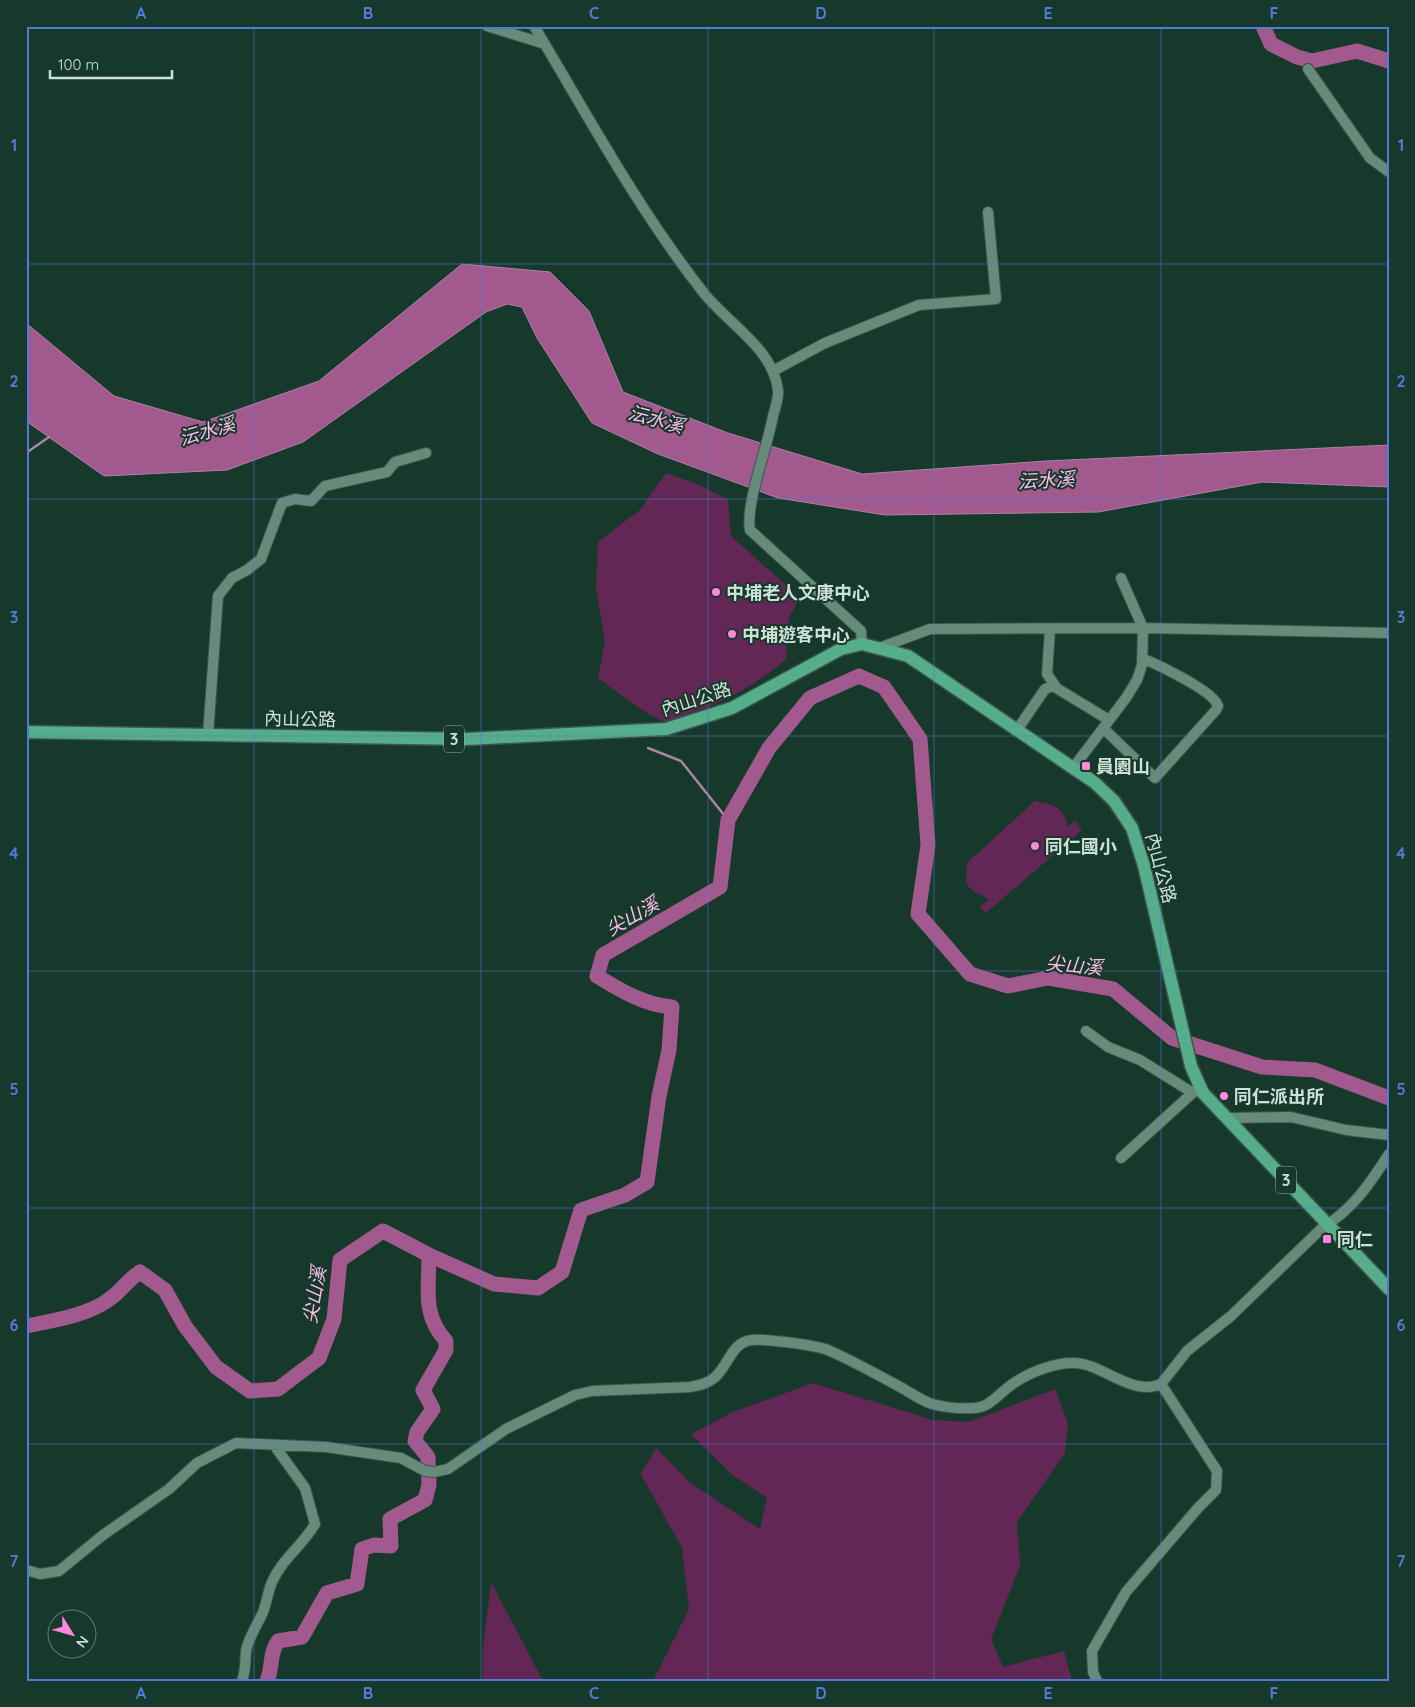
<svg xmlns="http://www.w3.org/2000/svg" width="1415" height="1707" font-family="Quicksand,'Noto Sans TC',sans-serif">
<rect width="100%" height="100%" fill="#17392b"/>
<path fill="#622754" d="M666 473 702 486 728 500 731 536 800 598 789 617 786 659C750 691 710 709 664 722L642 710 598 678 605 642 596 587 598 542 641 509Z
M1035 801C1053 804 1064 807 1068 827L1075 821 1082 830 986 913 980 907 989 899C968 890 962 886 968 862Z
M813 1383 933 1420 969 1422 1055 1389 1068 1423 1065 1453 1017 1522 1020 1566 991 1639 1003 1667 1064 1651 1072 1681H653L689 1609 682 1548 641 1474 656 1448 689 1482 760 1529 767 1498 731 1474 691 1434 733 1412Z
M491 1582 543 1681H483V1649Z"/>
<path fill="#a1598e" stroke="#ae82a4" d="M462 264 550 272 589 311 623 392 728 433 862 474 1046 461 1389 445V487L1262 482 1098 512 885 515 778 498 658 454 592 423 537 338 522 307 507 304 486 312 303 442 227 470 104 476 26 421V323L114 396 203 422 319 381Z"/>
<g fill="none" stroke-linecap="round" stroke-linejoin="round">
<path stroke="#ae82a4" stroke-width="2.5" d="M26 453 49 437
M648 748 681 761 728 820"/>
<path stroke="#a1598e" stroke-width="15" d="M1263 26 1271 44 1297 57 1312 61 1357 51 1389 61
M26 1326C52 1321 90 1315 111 1298 123 1289 125 1282 140 1272L165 1290 185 1326 216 1367 250 1391 278 1389 319 1358 334 1319 340 1260 383 1231 429 1255 494 1284 538 1288 562 1272 581 1210 625 1195 647 1182 659 1096 669 1050 672 1007C644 1005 620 990 597 976L603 955 720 887 728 820 769 748 810 698 859 676 884 687 920 739 928 845 918 914 970 974 1008 986 1048 978 1113 989 1172 1038 1262 1067 1315 1070 1389 1098
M267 1681C273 1667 269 1654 278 1641L302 1637 327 1593 357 1584 362 1549 374 1545 391 1546 390 1519 425 1500 429 1485 428 1457 415 1441 417 1432 433 1409 423 1390 446 1350V1341C422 1315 429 1289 429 1255"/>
<g stroke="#3a564b" stroke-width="12">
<path id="minor" d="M487 26 545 44
M534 26C588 116 638 209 703 292 727 323 773 348 778 390 779 398 775 408 773 416 768 445 745 505 750 530L861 631 862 644
M1308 69 1370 158 1389 172
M773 371 825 343 919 305 996 299 988 212
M1050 629 1047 674 1056 687
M879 648 930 629 1143 628 1389 633
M1103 728 1155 778 1216 710 1218 706C1214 691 1158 665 1142 658
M1017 730 1045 689 1053 686 1109 720
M208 735 218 596 232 578 247 570 261 559 282 503 295 499 311 501 325 486 387 472 395 462 426 453
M1073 768 1126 698 1137 680 1142 665 1143 628 1121 578
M1086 1031 1108 1047 1140 1060 1193 1093
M1226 1118 1291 1117 1346 1130 1389 1135
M1121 1158 1198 1088
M26 1570 40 1574 59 1571 103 1535 169 1489 197 1463 236 1443 326 1447 401 1458 425 1471 434 1472 448 1469 506 1429 575 1395 592 1391 690 1387C699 1385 707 1384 714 1378 729 1366 731 1341 753 1340 769 1339 814 1345 828 1350 853 1361 878 1375 902 1388 911 1393 922 1401 932 1404 944 1407 961 1409 974 1408 990 1408 1001 1391 1014 1383 1030 1372 1056 1362 1075 1363 1103 1364 1132 1397 1161 1384L1187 1351 1231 1316 1321 1229C1353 1209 1369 1185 1389 1154
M242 1681C246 1670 245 1662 246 1651 248 1638 258 1624 263 1612 267 1602 268 1591 272 1582 282 1559 303 1545 315 1524L305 1488 274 1445
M1097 1681 1093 1672 1092 1651 1126 1592 1198 1508 1216 1490 1217 1471 1161 1384"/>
</g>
<g stroke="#3a564b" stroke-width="15">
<path id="major" d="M26 732 467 739 666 729 732 708 841 649 862 644 908 656 1073 768 1094 782 1114 801 1132 828 1144 866 1191 1066 1203 1093 1389 1289"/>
</g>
<use href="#minor" stroke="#678b7a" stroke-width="10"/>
<use href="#major" stroke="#56ad8b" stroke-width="12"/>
</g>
<path fill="none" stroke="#527ad8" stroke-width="1" stroke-opacity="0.55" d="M254 26V1681M481 26V1681M708 26V1681M934 26V1681M1161 26V1681M26 264H1389M26 499H1389M26 736H1389M26 971H1389M26 1208H1389M26 1444H1389"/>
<g fill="#ff85df" stroke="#17392b" stroke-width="2">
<circle cx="716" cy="592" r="5"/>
<circle cx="732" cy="634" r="5"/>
<rect x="1081" y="761" width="10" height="10" rx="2.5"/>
<circle cx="1035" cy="846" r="5"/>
<circle cx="1224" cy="1096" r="5"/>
<rect x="1322" y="1234" width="10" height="10" rx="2.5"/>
</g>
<g text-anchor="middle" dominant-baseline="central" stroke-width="4" stroke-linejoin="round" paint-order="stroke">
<g fill="#17392b" stroke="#97afa3" stroke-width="1">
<rect x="444" y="725.5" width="20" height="27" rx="4"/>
<rect x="1276" y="1166.5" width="20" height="27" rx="4"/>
</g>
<g font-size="16" font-weight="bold" fill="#cee1d7">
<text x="454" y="739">3</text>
<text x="1286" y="1180">3</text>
</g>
<g font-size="18" font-weight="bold" fill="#cee1d7" stroke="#17392b" text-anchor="start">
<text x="726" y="592">中埔老人文康中心</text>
<text x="742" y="634">中埔遊客中心</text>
<text x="1096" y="766">員園山</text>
<text x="1045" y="846">同仁國小</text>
<text x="1234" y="1096">同仁派出所</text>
<text x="1337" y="1239">同仁</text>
</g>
<g font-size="18" fill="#cee1d7" stroke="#17392b">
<text transform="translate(696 699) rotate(-18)">內山公路</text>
<text transform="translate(300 719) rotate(1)">內山公路</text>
<text transform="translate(1161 868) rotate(75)">內山公路</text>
</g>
<g font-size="19" font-style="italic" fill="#fdbfea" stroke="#17392b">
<text transform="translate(656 419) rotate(15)">沄水溪</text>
<text transform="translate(207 431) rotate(-16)">沄水溪</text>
<text transform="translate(1046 480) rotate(-3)">沄水溪</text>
<text transform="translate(632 916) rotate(-30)">尖山溪</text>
<text transform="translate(1074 965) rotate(5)">尖山溪</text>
<text transform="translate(314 1295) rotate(-80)">尖山溪</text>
</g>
</g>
<rect width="1415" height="1707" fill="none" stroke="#17392b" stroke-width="55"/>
<g transform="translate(72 1634) rotate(127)"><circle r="24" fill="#17392b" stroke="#607c70"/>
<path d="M0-4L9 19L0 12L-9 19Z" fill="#ff85df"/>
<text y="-8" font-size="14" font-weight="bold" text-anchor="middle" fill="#cee1d7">N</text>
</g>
<path d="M50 70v8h122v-8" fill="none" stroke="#cee1d7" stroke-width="2.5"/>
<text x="58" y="70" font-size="15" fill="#cee1d7" stroke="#17392b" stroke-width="4" paint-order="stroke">100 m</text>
<rect x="28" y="28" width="1360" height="1652" fill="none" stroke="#527ad8" stroke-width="2"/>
<g font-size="16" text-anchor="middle" font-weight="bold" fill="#527ad8">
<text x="141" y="19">A</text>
<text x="368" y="19">B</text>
<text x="594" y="19">C</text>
<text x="821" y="19">D</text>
<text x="1048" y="19">E</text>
<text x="1274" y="19">F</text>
<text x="14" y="151">1</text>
<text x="1401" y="151">1</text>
<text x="14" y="387">2</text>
<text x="1401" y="387">2</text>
<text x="14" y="623">3</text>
<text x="1401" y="623">3</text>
<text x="14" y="859">4</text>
<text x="1401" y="859">4</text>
<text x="14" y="1095">5</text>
<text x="1401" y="1095">5</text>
<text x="14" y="1331">6</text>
<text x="1401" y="1331">6</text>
<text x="14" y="1567">7</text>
<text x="1401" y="1567">7</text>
<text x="141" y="1699">A</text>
<text x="368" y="1699">B</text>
<text x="594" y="1699">C</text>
<text x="821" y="1699">D</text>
<text x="1048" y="1699">E</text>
<text x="1274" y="1699">F</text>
</g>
</svg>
